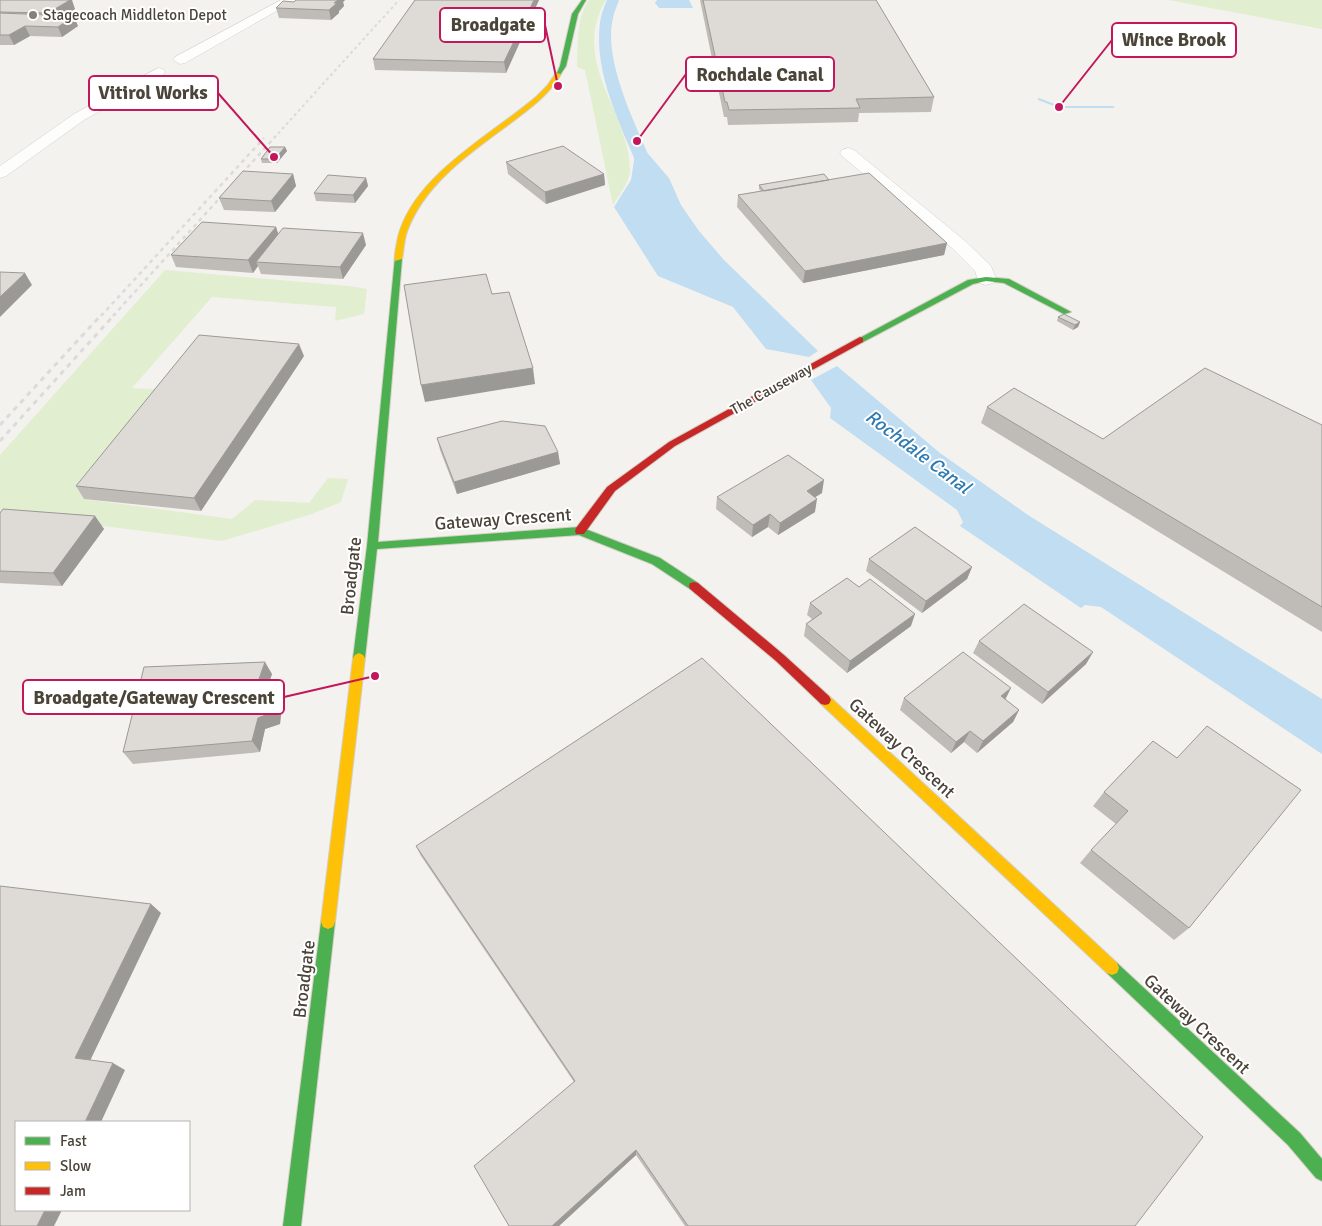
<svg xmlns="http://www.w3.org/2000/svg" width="1322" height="1226" font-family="Signika,sans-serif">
<rect width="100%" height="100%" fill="#f4f2ee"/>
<path fill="#e1eecf" d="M589 0H606C569 61 630 113 630 171 629 183 619 195 613 205L585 70 577 67C578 45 576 18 589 0Z
M1168 0H1322V29Z
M165 270 349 286 367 289 364 314 335 321 336 307 212 297 132 388 170 390 84 499 232 519 255 500 309 503 328 478 348 479 341 502 312 514 222 541 0 513V455Z"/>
<path fill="#c0ddf1" d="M657 0H689L693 8H659L655 3Z
M637 141 669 178 681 205 699 231 724 260 818 351 809 357 766 349 733 307 658 276 614 207 631 180Z
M837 366 940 453 1028 515 1322 699V754L1101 607 1085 605 1081 608 960 526 963 522 957 510 830 418 831 408 811 380Z"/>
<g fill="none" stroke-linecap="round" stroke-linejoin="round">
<path fill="#c0ddf1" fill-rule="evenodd" d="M1039 98 1060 106H1113L1115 107 1113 108H1059L1038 100V98Z"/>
<path fill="#c0ddf1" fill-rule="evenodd" d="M607 0H619C617 6 614 12 613 18 602 64 641 135 658 177L656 180H644L642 177C623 129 593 76 600 22 601 15 604 7 607 0Z"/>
<g stroke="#d2d0cb" stroke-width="1">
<path id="street" d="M281 0H296L185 63 180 64 173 60 175 57Z
M158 68 163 69 165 72 163 75 84 120 6 176 0 178V166L74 114Z
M848 148 854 150 964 240 991 266 996 279 993 283 986 285 979 283 975 271 952 248 842 156 840 153 842 150Z"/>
</g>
<g stroke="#d3cfc5" stroke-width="2">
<path id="fast" d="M582 0H586L578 14 566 66 560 75H556L560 66 572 14Z
M395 257 402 259 378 542 580 527 660 558 698 583 699 586 698 589H690L652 564 579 535 377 549 365 658 363 661H355L353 658 367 546Z
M986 277 1009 279 1071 312 1064 314 1004 283 986 281 973 284 863 342 860 343 856 340 968 280Z
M328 915 333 917 335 922 301 1226H283L321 922 323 917Z
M1112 961 1117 963 1300 1133 1322 1159V1181L1316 1178 1288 1145 1107 973 1105 968 1107 963Z"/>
</g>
<g stroke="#d3cfc5" stroke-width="2">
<path id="slow" d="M556 73 561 74C549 95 530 108 512 122 473 151 426 182 408 229 404 238 404 249 402 259L395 261C394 255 396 248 397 242 409 178 490 136 536 97L547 86Z
M359 653 363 655 365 658 335 922 333 927 328 929 323 927 321 922 353 658 355 655Z
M825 695 829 696 1117 963 1119 968 1117 973 1112 975 1107 973 821 704 819 700 821 696Z"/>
</g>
<g stroke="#d3cfc5" stroke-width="2">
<path id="jam" d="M860 337 863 338V342L675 446 615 491 584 534H576L575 531 576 528 607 487 669 442Z
M694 582 698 583 784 655 829 696 831 700 829 704 825 705 821 704 776 661 690 589 689 586 690 583Z"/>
</g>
<use href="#street" fill="#fdfdfc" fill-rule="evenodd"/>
<use href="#fast" fill="#4caf50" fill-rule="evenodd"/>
<use href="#slow" fill="#ffc107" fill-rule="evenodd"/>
<use href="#jam" fill="#c62828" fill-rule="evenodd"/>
<path stroke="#dbdbda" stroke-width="2" stroke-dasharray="3 3" stroke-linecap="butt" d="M274 138 399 0"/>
<path stroke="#dbdbda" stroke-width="2.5" stroke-dasharray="4 4" stroke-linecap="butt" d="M101 316 264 138
M113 316 275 137"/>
<path stroke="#dbdbda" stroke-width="3" stroke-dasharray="5 5" stroke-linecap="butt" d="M0 425 102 314
M0 441 115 314"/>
</g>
<path fill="#bfbcb8" d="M0 0 75 9 64 16 78 26 62 37 30 36 14 45H0Z
M296 0H345L343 2 344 6 339 11V13L331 20 279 18 276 8 294 2Z
M415 0H539L506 73 375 70 373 59Z
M700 0H876L934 97 931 112 859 113 858 122 728 125 727 117H724Z
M285 147 287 151 277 163H262L261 159Z
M506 162 604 174 605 185 546 204 508 174Z
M293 174 296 186 275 212 224 210 219 198Z
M366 178 368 186 355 203 316 201 314 193Z
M829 180 947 243 944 255 803 283 737 207 738 195 761 191 759 189V185Z
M276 227 278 234 366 245 343 279 261 274 258 266 253 273 176 267 171 255Z
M1058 317 1080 322 1078 327 1073 330 1057 321Z
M304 356 201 511 84 499 76 486Z
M987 407 1103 439 1322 425V632L981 423Z
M437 438 558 452 560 464 457 494 440 450Z
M822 493 815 497V512L778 535 768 527 752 537 716 509 717 497Z
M0 513 95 516 104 529 62 586 0 583Z
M869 559 972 567 967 579 922 613 866 571Z
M859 587 911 626 847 673 804 636 806 624 812 619 807 615 810 603Z
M979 641 1093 652 1086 664 1042 704 973 653Z
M272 674 269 682 277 684 283 695 280 724 265 729 260 752 133 764 123 752Z
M904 698 1005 699 1019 710 1013 722 977 753 964 742 951 753 900 710Z
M1153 741 1189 928 1174 940 1080 863 1091 850 1116 824 1093 806 1104 792Z
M416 846 1135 1226H685L636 1155 559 1226H509L574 1082 421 856Z"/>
<path fill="#9b9996" d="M70 0H72L75 9 52 23 48 13Z
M338 0H345L343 2 344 6 339 11V13L331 20 329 10 334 3Z
M534 0H539L506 73 504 62Z
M74 16 78 26 62 37 58 27Z
M25 26 30 36 14 45 9 35Z
M285 147 287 151 277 163 275 159Z
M293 174 296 186 275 212 271 201Z
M604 174 605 185 546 204 545 192Z
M366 178 368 186 355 203 353 195Z
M276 227 280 239 256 262 258 266 253 273 248 260Z
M363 233 366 245 343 279 340 267Z
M947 243 944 255 803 283 805 271Z
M25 273 32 285 0 317V297Z
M1080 322 1078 327 1073 330 1075 325Z
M299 344 304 356 201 511 194 498Z
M533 368 535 384 425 402 421 385Z
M558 452 560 464 457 494 454 482Z
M824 480 822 493 804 504 807 491Z
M817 499 815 512 778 535 780 523Z
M770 514 768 527 752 537 753 525Z
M95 516 104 529 62 586 53 573Z
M972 567 967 579 922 613 926 601Z
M915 614 911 626 847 673 850 661Z
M1093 652 1086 664 1042 704 1048 692Z
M265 662 272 674 266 691 259 679Z
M277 684 283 695 280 724 265 729 260 752 252 741 258 718Z
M1011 688 1005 700 1001 696Z
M1019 710 1013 722 977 753 983 741Z
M970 731 964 742 951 753 956 742Z
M151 904 161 913 88 1065 75 1058Z
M113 1063 125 1070 101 1122H85Z
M636 1150V1155L559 1226H552Z
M45 1210H62L54 1226H37Z"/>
<path fill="#dedbd6" stroke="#9b9996" d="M0 0H70L48 13 0 12Z
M296 0H338L334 3H337L329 10 276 8 283 1 294 2Z
M415 0H534L504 62 373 59Z
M703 0H876L934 97 856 99 860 108 729 110 727 102H725Z
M0 13 74 16 58 27 25 26 9 35H0Z
M563 146 604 174 545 192 506 162Z
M270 147H285L275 159H261Z
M243 171 293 174 271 201 219 198Z
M869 173 947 243 805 271 738 195Z
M824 174 829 180 764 191 759 185Z
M328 175 366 178 353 195 314 193Z
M202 222 276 227 248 260 171 255Z
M283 228 363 233 340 267 256 262Z
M0 272 25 273 0 297Z
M486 274 492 294 509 292 533 368 421 385 404 285Z
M1064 314 1080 322 1075 325 1058 317Z
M199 335 299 344 194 498 76 486Z
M1205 368 1322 425V607L987 407 1014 388 1103 439Z
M502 421 545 426 558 452 454 482 437 438Z
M788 455 824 480 807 491 817 499 780 523 770 514 753 525 717 497Z
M3 509 95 516 53 573 0 571V513Z
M915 527 972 567 926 601 869 559Z
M847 578 859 587 870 579 915 614 850 661 806 624 822 613 810 603Z
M1024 604 1093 652 1048 692 979 641Z
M963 652 1011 688 1001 696 1019 710 983 741 970 731 956 742 904 698Z
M702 658 1203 1137 1135 1226H688L636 1150 552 1226H509L474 1166 575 1081 416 846Z
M265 662 259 679 277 684 273 712 258 718 252 741 123 752 144 667Z
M1207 726 1301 790 1189 928 1091 850 1128 811 1104 792 1153 741 1177 758Z
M0 886 151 904 75 1058 113 1063 85 1122H16V1210H45L37 1226H0Z"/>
<circle fill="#868178" stroke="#fff" stroke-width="2" cx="33" cy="15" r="5"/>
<g text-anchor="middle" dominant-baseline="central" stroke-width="4" stroke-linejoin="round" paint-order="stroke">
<g font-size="15" fill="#4b4439" stroke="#fff" text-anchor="start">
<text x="43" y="15">Stagecoach Middleton Depot</text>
</g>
<g font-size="15" fill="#4b4439" stroke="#fff">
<text transform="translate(771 389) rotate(-29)">The Causeway</text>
</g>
<g font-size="18" fill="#4b4439" stroke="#fff">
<text transform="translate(503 519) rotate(-4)">Gateway Crescent</text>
<text transform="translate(351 576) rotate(-84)">Broadgate</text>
<text transform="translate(902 748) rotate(43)">Gateway Crescent</text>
<text transform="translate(304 979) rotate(-83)">Broadgate</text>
<text transform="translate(1197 1024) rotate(43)">Gateway Crescent</text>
</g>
<g font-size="19" font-style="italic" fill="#2e7ab2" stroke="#fff">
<text transform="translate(918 452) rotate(37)">Rochdale Canal</text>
</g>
</g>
<path fill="none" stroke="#c2185b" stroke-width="2" d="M558 86L545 25M1059 107L1112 40M637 141L686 74M274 157L218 93M375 676L284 697"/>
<g fill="#c2185b" stroke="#fff" stroke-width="2">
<circle cx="558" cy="86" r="5"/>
<circle cx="1059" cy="107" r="5"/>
<circle cx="637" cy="141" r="5"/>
<circle cx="274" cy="157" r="5"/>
<circle cx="375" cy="676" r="5"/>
</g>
<g fill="#fff" stroke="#c2185b" stroke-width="2">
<rect x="440" y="8" width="105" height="34" rx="5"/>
<rect x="1112" y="23" width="124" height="34" rx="5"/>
<rect x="686" y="57" width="148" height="34" rx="5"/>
<rect x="89" y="76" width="129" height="34" rx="5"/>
<rect x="23" y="680" width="261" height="34" rx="5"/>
</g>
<g font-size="19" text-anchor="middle" font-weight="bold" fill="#4b4439">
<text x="493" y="31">Broadgate</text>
<text x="1174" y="46">Wince Brook</text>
<text x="760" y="81">Rochdale Canal</text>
<text x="153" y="99">Vitirol Works</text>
<text x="154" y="704">Broadgate/Gateway Crescent</text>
</g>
<rect x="15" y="1121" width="175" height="90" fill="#ffffff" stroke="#b7b4b0"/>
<rect x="25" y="1137" width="25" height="8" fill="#4caf50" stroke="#b7b4b0"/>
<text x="60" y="1146" font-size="15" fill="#4b4439">Fast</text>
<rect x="25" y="1162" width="25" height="8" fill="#ffc107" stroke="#b7b4b0"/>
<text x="60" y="1171" font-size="15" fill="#4b4439">Slow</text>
<rect x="25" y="1187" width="25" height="8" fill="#c62828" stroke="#b7b4b0"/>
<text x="60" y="1196" font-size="15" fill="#4b4439">Jam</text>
</svg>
